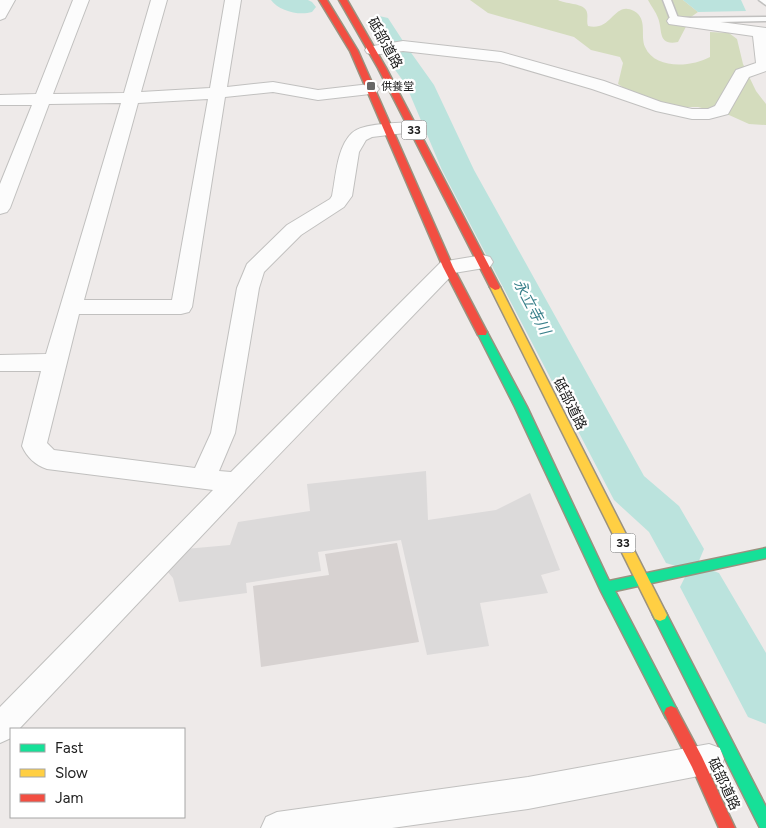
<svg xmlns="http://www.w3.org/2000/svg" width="766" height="828" font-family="Figtree,'Noto Sans JP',sans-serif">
<rect width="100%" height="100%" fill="#eeeae9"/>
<path fill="#d4dcbd" d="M470 0H558C565 4 582 3 586 10 589 15 586 21 588 26 612 32 614 0 634 11 648 19 640 35 645 47 655 70 692 67 710 57V32L729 33 737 39 743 64 756 91 766 104V125L749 124 729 115 698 107H675L627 90 618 84 623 63 620 57 591 50 574 37 488 13Z
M648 0H683L698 12 691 17 678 42C657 46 663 30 658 18 656 12 651 6 648 0Z"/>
<path fill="#dcdada" d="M426 471 428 520 496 510 530 493 560 570 541 575 548 593 480 603 489 646 427 655 401 540 318 552 321 571 246 583 247 593 179 602 173 578 167 571 185 549 230 545 238 522 310 511 307 484Z"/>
<path fill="#bbe3dd" d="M683 0H741L746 11 698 12Z"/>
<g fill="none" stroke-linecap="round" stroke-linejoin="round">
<path fill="#bbe3dd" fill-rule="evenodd" d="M271 0H308L312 2 316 7 312 12C299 16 279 11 271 0Z
M379 16 388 18 403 41 400 46 407 47 434 85 474 170 644 476 679 506 704 549 698 563 682 568 666 563 649 532 614 500 442 170 406 85 383 53 387 48 380 47 366 24 370 18Z
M703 567 719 573 766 653V724L748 717 680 587 687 573Z"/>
</g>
<path fill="#d7d2d1" d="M397 543 419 642 261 667 253 586 329 575 325 554Z"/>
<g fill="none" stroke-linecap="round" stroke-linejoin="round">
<g stroke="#c1c0bf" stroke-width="3">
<path id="lane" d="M663 0H671L678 18 766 17V21L675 23 671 21Z
M759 0H766V5Z"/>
</g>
<g stroke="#c1c0bf" stroke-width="2">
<path id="street" d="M0 0H15L5 18 0 20Z
M73 0H89L53 94 124 93 151 0H167L141 92 210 88 225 0H241L227 87 273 82 318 90 370 84 376 85 379 89 376 93 370 94 318 100 273 92 225 97 192 307 189 312 181 314H79L47 443 54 450 195 468 211 433 237 288 247 264 287 225 330 199 332 196C336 176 337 147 352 133 362 123 399 123 413 122L419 123 422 127 419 131 413 132 372 137 366 140 359 152 352 196 344 207 301 235 264 272 259 288 235 433 219 471 231 472 441 262 483 255 490 257 493 262 490 267 454 273 245 490 19 729H11V738L0 743V707L213 490 47 469C35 465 27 457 22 446L41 371H0V355L46 354 121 103 49 104 10 208 7 212 0 214V184L32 105H0V95L36 94ZM208 99 172 300H84L138 103Z
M675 16 766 28V71L749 77 728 114 709 119H692L656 111 592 89 500 62 403 51 373 55 367 53 365 50 367 47 403 41 501 52 604 81 661 102 692 109H708L715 106 736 70 756 63 753 36 669 24 667 21 669 18Z
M709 744 720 748 724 759 720 770 709 774 528 809 392 828H261L266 817 277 812 528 777Z"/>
</g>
<g stroke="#9a927f" stroke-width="3">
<path id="fast" d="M482 328 487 332 527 407 609 581 766 548V558L615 591 676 708 678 713 676 718 671 720 666 718 601 591 515 407 477 332Z
M660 609 665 611 766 807V828H760L655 619 653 615 655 611Z"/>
</g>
<g stroke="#9a927f" stroke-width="3">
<path id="slow" d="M495 284 500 287 665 611 667 615 665 619 660 621 655 619 490 287Z"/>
</g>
<g stroke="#9a927f" stroke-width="3">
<path id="jam" d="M319 0H327L358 51 453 267 487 332 486 335H478L443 267 350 51Z
M339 0H347L386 68 500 287 499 289 495 290 490 287 378 68Z
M671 706 676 708 702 757 735 828H719L692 767 664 713 666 708Z"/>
</g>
<use href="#lane" fill="#fcfcfc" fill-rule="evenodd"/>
<use href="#street" fill="#fcfcfc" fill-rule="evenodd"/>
<use href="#fast" fill="#16e098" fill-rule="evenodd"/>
<use href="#slow" fill="#ffcf43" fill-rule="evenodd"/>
<use href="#jam" fill="#f24e42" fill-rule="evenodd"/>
</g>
<rect fill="#686766" stroke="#fff" stroke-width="2" x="366" y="81" width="10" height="10" rx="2.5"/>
<g text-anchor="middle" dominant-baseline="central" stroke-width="4.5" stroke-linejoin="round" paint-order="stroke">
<g font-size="11" fill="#202020" stroke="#fff" text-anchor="start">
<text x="381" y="86">供養堂</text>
</g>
<g fill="#fff" stroke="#636363" stroke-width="1">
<rect x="401.5" y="120.5" width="25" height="19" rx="4"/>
<rect x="610.5" y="533.5" width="25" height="19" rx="4"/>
</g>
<g font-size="12" font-weight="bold" fill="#202020">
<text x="414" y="130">33</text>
<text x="623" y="543">33</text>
</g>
<g font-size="14" fill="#202020" stroke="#fff">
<text transform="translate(385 43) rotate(61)">砥部道路</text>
<text transform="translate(570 404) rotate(63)">砥部道路</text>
<text transform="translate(724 784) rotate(65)">砥部道路</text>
</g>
<g font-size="15" font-style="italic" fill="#3a808b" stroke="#fff">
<text transform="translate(532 307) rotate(62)">永立寺川</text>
</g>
</g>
<rect x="10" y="728" width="175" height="90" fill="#ffffff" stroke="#a6a6a6"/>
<rect x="20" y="744" width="25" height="8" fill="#16e098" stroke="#a6a6a6"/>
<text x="55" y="753" font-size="15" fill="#202020">Fast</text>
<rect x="20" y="769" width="25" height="8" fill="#ffcf43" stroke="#a6a6a6"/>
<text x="55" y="778" font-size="15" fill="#202020">Slow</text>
<rect x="20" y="794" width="25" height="8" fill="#f24e42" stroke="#a6a6a6"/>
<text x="55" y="803" font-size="15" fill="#202020">Jam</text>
</svg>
